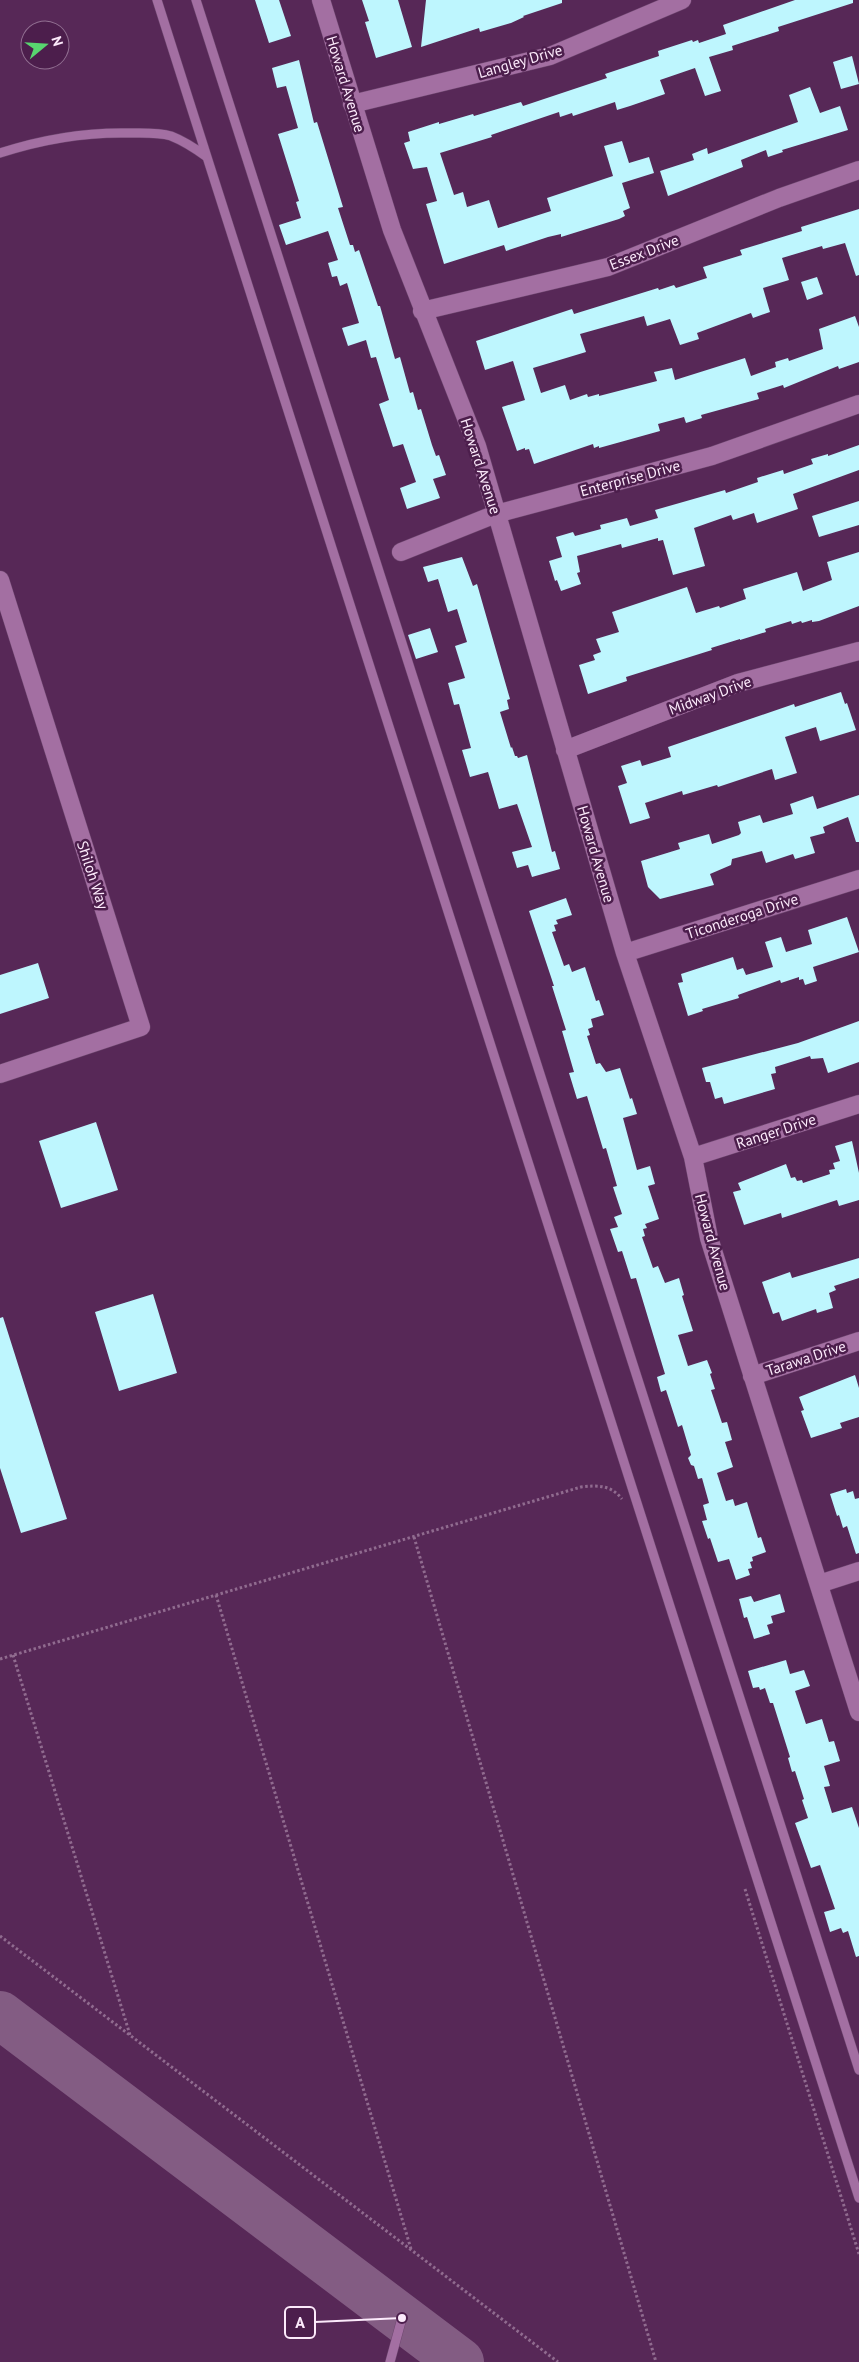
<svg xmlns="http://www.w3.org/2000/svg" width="859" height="2362" font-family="'PT Sans',sans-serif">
<rect width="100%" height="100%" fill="#572857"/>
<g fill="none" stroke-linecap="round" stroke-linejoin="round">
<path stroke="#835c83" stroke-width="48" d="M0 2015 460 2362"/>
</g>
<path fill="#bef6fe" d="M255 0H279L291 36 269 43Z
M362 0H398L412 47 376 58 365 22 369 21Z
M426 0H562V3L523 16 524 17 511 23 480 32 479 28 421 47Z
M795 0H853V3L778 27 779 31 732 46 733 50 709 57 721 91 705 96 695 68 660 80 665 94 630 106 617 110 615 102 573 116 572 113 560 117 559 112 491 135 492 137 440 153 454 195 463 192 467 207 489 200 498 228 551 211 547 198 613 176 604 146 622 141 629 163 649 157 654 173 622 183 630 208 623 211 625 216 619 219 561 237V234L548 237 506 251 504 245 444 264 426 204 437 201 427 167 413 169 404 143 410 141 408 132 439 122V124L473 114 474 116 521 102 523 106 607 78 605 74 659 56 658 51 692 40 693 42 698 40 699 43 726 34 723 25Z
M852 56 859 84 841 89 833 62Z
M299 60 314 123 317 122 343 207 338 208 350 245H353L355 252 359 250 378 306H380L395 359 400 357 410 393 413 392 418 410 421 409 432 445 436 456 439 455 446 475 433 479 440 498 407 509 400 488 416 482 403 444 393 447 379 404 389 400 376 357 371 358 366 340 348 346 342 328 359 323 347 283 340 286 337 276 332 277 328 263 338 260 328 231 286 245 279 225 301 218 296 202 299 201 278 134 298 128 286 86 277 88 272 68Z
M810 87 820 113 840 106 848 130 782 150 783 152 768 157 766 150 741 160 743 167 668 196 660 171 694 160 692 154 707 148 708 154 798 122 789 95Z
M859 209V275L856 276 845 243 823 249 822 246 782 258 789 280 763 288 770 312 753 318 751 313 697 333 699 339 680 345 670 319 647 326 644 316 580 334 586 352 533 368 541 393 565 385 570 400 587 394 588 397 599 394V396L657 381 654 372 672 368 675 380 745 358 751 376 776 367 775 362 788 358 789 361 823 349 819 329 855 316 859 327V362L839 369 838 366 784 388 783 385 757 393 759 399 701 415 702 418 686 423 684 417 658 424 660 431 599 448V446L594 448 593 444 534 464 529 449 525 450V448L517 451 502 407 525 400 513 361 485 370 476 341 572 309 574 314 658 288 659 290 674 285 676 288 707 278 703 267 742 255 740 250 802 231 801 227Z
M817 277 823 294 807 300 801 282Z
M859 445V470L793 494 798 509 757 523 754 513 733 520 731 515 694 528 705 566 673 575 663 540 658 541V538L622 548 621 544 577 556 580 572 577 573 581 584 561 591 557 580 555 581 549 561 562 557 556 537 573 532 575 536 601 529 600 525 627 518 630 526 658 518 655 510 725 490 726 493 758 482 757 478 783 470 784 474 813 464 811 459 828 454V456Z
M859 501V525L819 537 812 516Z
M859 552V606L819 621 812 622V620L802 623 801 621 792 624 791 621 765 629 766 632 740 640V639L711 648 712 650 626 677 627 681 588 694 579 665 595 660 593 655 601 652 596 639 619 632 612 612 687 587 696 613 719 606 720 608 746 599 743 589 797 572 803 591 832 580 827 562Z
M462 557 473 586 477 584 510 699 507 700 509 709 500 712 511 748 512 747 515 756H517L518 758 527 755 552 852 555 851 560 869 532 877 528 865 517 868 512 852 532 847 517 804 499 809 488 772 470 777 462 750 471 748 459 704 454 705 448 683 465 678 455 646 467 642 457 609 448 612 438 579 428 582 423 567Z
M430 628 438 652 416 659 408 635Z
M841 692 845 704 847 703 856 730 820 741 816 727 785 737 797 773 775 780 772 769 718 787 717 785 683 795 682 791 645 803 650 818 630 824 618 786 627 783 621 766 640 760 642 766 671 757 668 747 794 704 795 707Z
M859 795V842H856L848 817 823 827 825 833 810 837 815 853 795 859 793 854 766 863 762 851 732 859 731 865 710 874 714 885 660 899 648 887 641 861 680 849 678 843 709 834 712 844 739 835 741 833 738 822 760 815 763 823 793 814 790 804 813 796 817 809Z
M566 898 572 915 556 920 558 924 554 925 556 931 552 932 564 966 569 964 572 972 585 967 596 1001 599 1000 604 1015 591 1019 593 1027 588 1029 590 1035 587 1036 596 1064 600 1063 606 1072 620 1068 630 1099 632 1098 637 1114 623 1118 637 1170 650 1166 655 1184 648 1186 659 1219 645 1224 647 1228 643 1229 645 1236 642 1237 653 1268 658 1266 665 1283 679 1278 684 1295 682 1296 693 1331 678 1335 688 1366 707 1360 712 1373 710 1374 715 1389 711 1390 722 1423 727 1422 732 1440 725 1442 733 1467 717 1473 726 1501 733 1499 735 1506 747 1502 758 1538 761 1537 766 1552 752 1557 753 1561 750 1562 752 1568 748 1569 750 1575 736 1580 729 1559 718 1562 710 1538 708 1539 702 1521 707 1520 703 1505 709 1503 702 1478 698 1479 694 1466 691 1465 688 1458 691 1455 682 1425 678 1427 666 1390 661 1392 657 1377 665 1374 636 1278 631 1279 622 1251 618 1252 610 1229 618 1227 614 1217 622 1214 613 1187 617 1186 606 1148 603 1149 587 1096 577 1099 569 1073 574 1072 562 1031 566 1030 552 986H554L529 911Z
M847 917 859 952 813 967 817 981 805 985 803 979 799 980V977L781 983 780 980 749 991 738 995 739 998 702 1009 703 1011 688 1016 678 983 683 982 681 974 733 957 737 970 743 968 746 975 773 967 765 942 781 937 786 952 812 944 808 930Z
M38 963 49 998 0 1014V975Z
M859 1021V1062L828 1073 823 1058 811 1059 810 1056 775 1067 776 1073 771 1074 775 1089 724 1104 722 1097 715 1099 710 1082H706L702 1068 798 1043Z
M96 1122 118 1190 61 1208 39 1141Z
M852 1141 859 1173V1200L839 1206 837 1200 782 1218 781 1213 744 1225 733 1192 741 1190 738 1183 786 1164 791 1178 795 1177 797 1181 802 1180 803 1183 830 1174 829 1170 835 1169 833 1163 840 1161 835 1146Z
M859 1258V1278L834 1286 836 1290 829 1293 833 1308 817 1313 816 1309 782 1321 779 1312 773 1314 762 1282 790 1272 792 1278Z
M153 1294 177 1373 119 1391 95 1312Z
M3 1317 67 1519 21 1533 0 1468V1318Z
M855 1375 859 1388V1417L840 1423 842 1428 811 1438 801 1411 804 1410 799 1397Z
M846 1489 847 1493 853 1491 855 1499 859 1498V1553L856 1554 847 1526 843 1528 839 1515 837 1516 830 1494Z
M780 1594 785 1612 771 1616 773 1623 767 1625 770 1634 754 1639 747 1617 744 1618 739 1599 751 1596 754 1602Z
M786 1660 790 1674 804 1670 810 1686 795 1691 806 1724 822 1719 829 1742 834 1741 840 1761 824 1766 830 1786 824 1787 832 1813 852 1807 859 1828V1956L856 1957 848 1931 843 1933 841 1928 830 1932 824 1912 835 1909 820 1865 811 1868 795 1823 808 1818 802 1800 804 1799 795 1771 792 1772 788 1758 790 1757 773 1703H770L765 1688 760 1690 759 1687 753 1688 748 1671Z"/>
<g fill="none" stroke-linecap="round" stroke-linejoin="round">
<g stroke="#6d466e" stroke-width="10">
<path id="service" d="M157 0 207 157
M196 0 859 2070
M0 153C43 139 84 132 129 133 142 133 158 132 171 136 184 141 196 149 207 157L859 2198
M390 2362 402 2318"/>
</g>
<g stroke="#6d466e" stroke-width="19">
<path id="minor" d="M321 0 392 230 477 446 625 953 693 1157 709 1238 859 1712
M352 104 550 56 682 0
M422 311 608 267 779 198 859 170
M401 552 496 514 712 456 859 404
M0 580 141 1027 0 1074
M565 750 738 683 859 651
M625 953 859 879
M693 1157 859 1104
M752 1376 859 1341
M819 1584 859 1571"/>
</g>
<path stroke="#906b8f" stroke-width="3" stroke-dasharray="2.5 2.5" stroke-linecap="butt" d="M414 1537 656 2362
M216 1595 411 2249
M13 1655 130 2035
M0 1659 581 1487C598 1485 611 1485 622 1499
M745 1889 859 2254
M0 1936 558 2362"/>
<use href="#service" stroke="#a36fa2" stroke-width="9"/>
<use href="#minor" stroke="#a36fa2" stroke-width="18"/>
</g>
<g text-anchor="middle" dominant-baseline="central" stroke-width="5" stroke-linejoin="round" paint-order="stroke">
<g font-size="15" fill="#fceafb" stroke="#4c1e4c">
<text transform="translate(520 61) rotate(-16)">Langley Drive</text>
<text transform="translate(346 84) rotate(73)">Howard Avenue</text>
<text transform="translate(644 252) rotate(-21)">Essex Drive</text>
<text transform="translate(481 466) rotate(72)">Howard Avenue</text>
<text transform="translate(630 478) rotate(-15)">Enterprise Drive</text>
<text transform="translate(710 695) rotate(-20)">Midway Drive</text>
<text transform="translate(596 854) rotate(74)">Howard Avenue</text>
<text transform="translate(93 875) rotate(72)">Shiloh Way</text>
<text transform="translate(742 916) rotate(-18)">Ticonderoga Drive</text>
<text transform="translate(776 1131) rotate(-18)">Ranger Drive</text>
<text transform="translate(713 1242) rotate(75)">Howard Avenue</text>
<text transform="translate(806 1358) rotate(-18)">Tarawa Drive</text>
</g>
</g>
<path fill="none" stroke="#fceafb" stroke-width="2" d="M402 2318L315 2322"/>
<circle fill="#fceafb" stroke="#4c1e4c" stroke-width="2" cx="402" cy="2318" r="5"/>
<rect fill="#4c1e4c" stroke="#fceafb" stroke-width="2" x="285" y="2307" width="30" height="31" rx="5"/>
<g font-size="16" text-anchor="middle" font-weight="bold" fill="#fceafb">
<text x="300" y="2328">A</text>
</g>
<g transform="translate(45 45) rotate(72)"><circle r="24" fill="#4c1e4c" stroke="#927092"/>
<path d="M0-4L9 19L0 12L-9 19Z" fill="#58d56f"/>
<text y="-8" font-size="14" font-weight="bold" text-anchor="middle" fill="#fceafb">N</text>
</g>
</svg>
